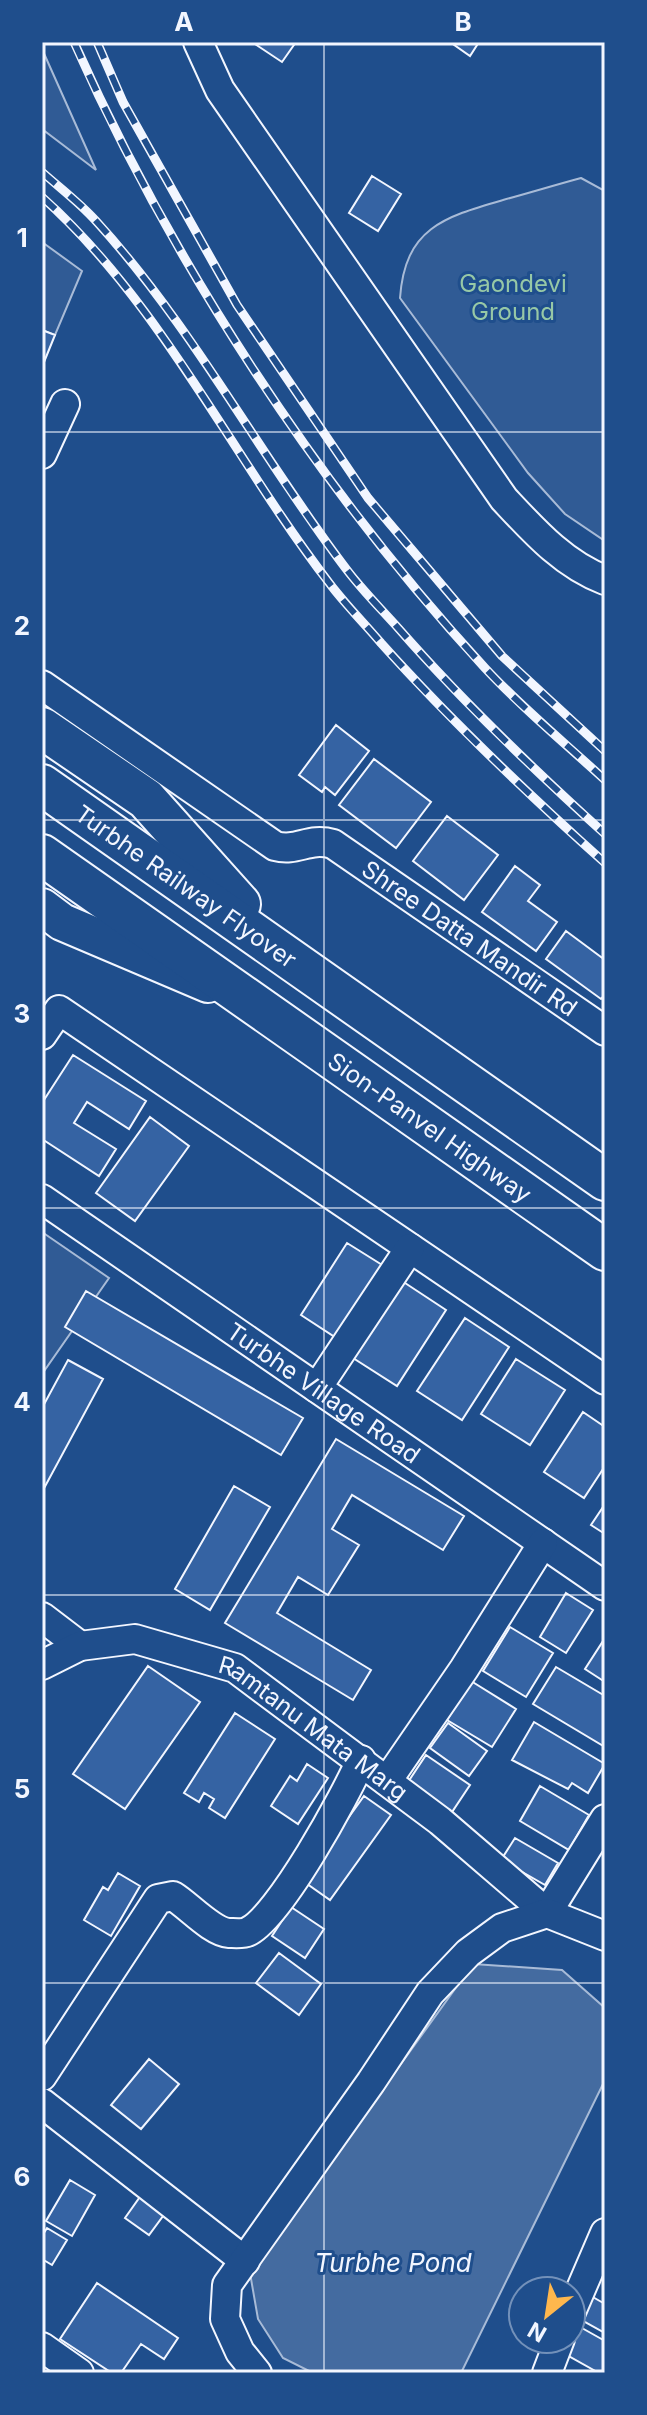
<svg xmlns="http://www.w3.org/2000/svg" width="647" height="2415" font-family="Inter,sans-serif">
<rect width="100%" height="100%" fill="#1f4e8c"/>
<path fill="#305b95" stroke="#a8bbd7" stroke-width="2" d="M42 49 96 170 42 129Z
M581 178 605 191V541L565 514 528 473 400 298C405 228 444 217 503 200 529 193 555 185 581 178Z
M42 242 82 271 55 335 42 330Z
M42 1232 109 1278 42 1374Z"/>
<path fill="#446ba0" stroke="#a8bbd7" stroke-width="2" d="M473 1964 562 1970 605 2008V2080L461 2373H313L283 2358 258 2319 250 2273Z"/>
<path fill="#3563a3" stroke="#f2f6ff" stroke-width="2" d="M252 42H296L282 62Z
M450 42H479L470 56Z
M372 176 401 194 378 231 349 213Z
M42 330 55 335 42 367Z
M336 725 369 751 335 795 325 787 322 792 299 775Z
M374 759 431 802 396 848 339 805Z
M447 816 498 855 464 900 413 861Z
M515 866 540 885 528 901 557 922 536 951 482 912Z
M566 931 605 960V994L601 999 546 959Z
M73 1055 146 1101 129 1129 87 1102 74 1123 116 1149 99 1176 42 1139V1103Z
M150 1117 189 1146 135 1221 96 1193Z
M347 1243 387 1268 341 1341 301 1315Z
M402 1281 446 1310 397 1386 353 1358Z
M86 1291 303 1418 281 1455 65 1327Z
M465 1318 509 1347 462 1420 417 1391Z
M516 1359 565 1390 530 1445 481 1414Z
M68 1360 103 1379 42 1492V1408Z
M583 1412 605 1427V1466L584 1498 544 1472Z
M336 1439 464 1516 443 1550 352 1495 332 1529 359 1545 328 1595 298 1577 277 1613 371 1670 353 1700 225 1623Z
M234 1486 270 1507 210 1610 175 1589Z
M605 1504V1534L591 1525Z
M566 1593 593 1610 566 1653 540 1637Z
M510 1627 553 1653 526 1697 483 1671Z
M605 1638V1682L585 1669Z
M148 1666 200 1702 125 1809 73 1774Z
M556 1667 605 1696V1747L533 1704Z
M471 1681 516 1709 492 1747 447 1720Z
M235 1713 275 1739 225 1818 209 1808 214 1799 204 1793 199 1802 184 1793Z
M534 1722 605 1764 588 1793 572 1783 568 1789 512 1760Z
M448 1723 487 1751 469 1776 430 1748Z
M426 1755 470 1785 452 1812 408 1782Z
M307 1764 328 1778 298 1824 271 1806 290 1776 297 1781Z
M540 1786 589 1815 569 1850 520 1821Z
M364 1796 391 1815 330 1900 303 1881Z
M515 1838 558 1863 545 1885 501 1860Z
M118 1873 140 1886 111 1936 84 1920 103 1887 108 1890Z
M291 1907 324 1929 305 1958 272 1936Z
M279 1953 321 1984 299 2015 256 1983Z
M149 2059 179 2084 141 2129 111 2105Z
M70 2180 95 2195 72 2236 46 2221Z
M142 2194 166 2212 149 2235 125 2218Z
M47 2228 67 2240 52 2265 42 2259V2236Z
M97 2283 178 2338 164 2359 141 2344 121 2373H112L60 2339Z
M591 2296 605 2304V2333L578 2318Z
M573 2323 605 2341V2373H599L558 2350 571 2339Z"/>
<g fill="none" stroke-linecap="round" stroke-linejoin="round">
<g stroke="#f2f6ff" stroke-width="32">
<g id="minor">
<path d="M198 42 220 90 504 499C533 530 564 565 605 580"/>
<path d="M42 454 65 404"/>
<path id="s1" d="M42 685 275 846C298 852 308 837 333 844L605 1031"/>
<path d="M42 1035 59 1010 605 1380"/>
<path id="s2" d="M42 1199 605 1586"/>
<path d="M317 1388 410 1248"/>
<path d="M42 1617 80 1646"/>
<path id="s3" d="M42 1665 80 1646 135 1639 235 1668 440 1821 547 1913 605 1819"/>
<path d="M387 1781 464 1669 543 1543"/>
<path d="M42 2076 158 1899 173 1896C188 1905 212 1932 229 1933 233 1933 243 1934 247 1932 278 1920 347 1793 361 1760"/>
<path d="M42 2103 245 2261"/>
<path d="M571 2312 605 2233"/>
<path d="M42 2347 79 2373"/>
<path d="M257 2373 240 2352 225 2319 227 2285 371 2082 430 1993 468 1953 502 1928 547 1913 605 1936"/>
<path d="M547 2373 560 2339"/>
</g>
</g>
<g stroke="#f2f6ff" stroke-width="40">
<path id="major" d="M42 907 62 922 208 984"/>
</g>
<g stroke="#f2f6ff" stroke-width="44">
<g id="highway">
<path d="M42 728 146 799 240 904"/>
<path id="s4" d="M42 785 605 1180"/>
<path id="s5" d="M42 855 605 1250"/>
</g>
</g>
<use href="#minor" stroke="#1f4e8c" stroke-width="28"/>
<use href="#major" stroke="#1f4e8c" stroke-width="36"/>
<use href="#highway" stroke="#1f4e8c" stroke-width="40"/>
<g stroke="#f2f6ff" stroke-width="9">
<path id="rail" d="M74 42C173 265 320 489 485 668 522 708 565 743 605 780
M97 42 123 102 237 305 368 498 502 656 605 751
M42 172C60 188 80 203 96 221 193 327 260 456 347 570 363 591 382 610 399 629 463 702 533 769 605 834
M42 197C162 304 232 457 330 584 345 604 364 623 381 643 451 721 527 793 605 863"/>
</g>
<use href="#rail" stroke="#1f4e8c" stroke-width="6" stroke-dasharray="18" stroke-linecap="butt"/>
</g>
<path fill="none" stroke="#f2f6ff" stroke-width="2" stroke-opacity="0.55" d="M324 42V2373M42 432H605M42 820H605M42 1208H605M42 1595H605M42 1983H605"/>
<g text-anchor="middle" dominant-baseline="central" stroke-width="6" stroke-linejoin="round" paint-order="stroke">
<g font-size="24" fill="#97c8a6" stroke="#1f4e8c">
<text x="513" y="283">Gaondevi<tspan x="513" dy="28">Ground</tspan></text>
</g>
<g font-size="24" fill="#f2f6ff" stroke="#1f4e8c">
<text stroke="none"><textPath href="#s4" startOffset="176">Turbhe Railway Flyover</textPath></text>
<text stroke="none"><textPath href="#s1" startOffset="508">Shree Datta Mandir Rd</textPath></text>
<text stroke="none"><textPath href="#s5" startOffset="474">Sion-Panvel Highway</textPath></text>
<text stroke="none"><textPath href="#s2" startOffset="342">Turbhe Village Road</textPath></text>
<text stroke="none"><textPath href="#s3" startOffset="300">Ramtanu Mata Marg</textPath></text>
</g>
<g font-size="26" font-style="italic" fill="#f2f6ff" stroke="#1f4e8c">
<text x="393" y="2262">Turbhe Pond</text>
</g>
</g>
<rect width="647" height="2415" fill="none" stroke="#1f4e8c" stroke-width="88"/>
<g transform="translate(547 2315) rotate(210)"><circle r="38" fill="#1f4e8c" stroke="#7391ba" stroke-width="2"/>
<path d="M0-6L14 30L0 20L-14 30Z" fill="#ffb74d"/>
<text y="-12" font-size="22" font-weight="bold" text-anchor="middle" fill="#f2f6ff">N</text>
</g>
<rect x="44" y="44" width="559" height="2327" fill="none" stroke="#f2f6ff" stroke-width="3"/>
<g font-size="26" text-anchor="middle" font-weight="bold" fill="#f2f6ff">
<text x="184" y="31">A</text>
<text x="463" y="31">B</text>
<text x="22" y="247">1</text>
<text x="22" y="635">2</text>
<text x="22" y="1023">3</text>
<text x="22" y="1411">4</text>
<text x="22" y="1798">5</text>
<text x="22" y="2186">6</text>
</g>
</svg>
